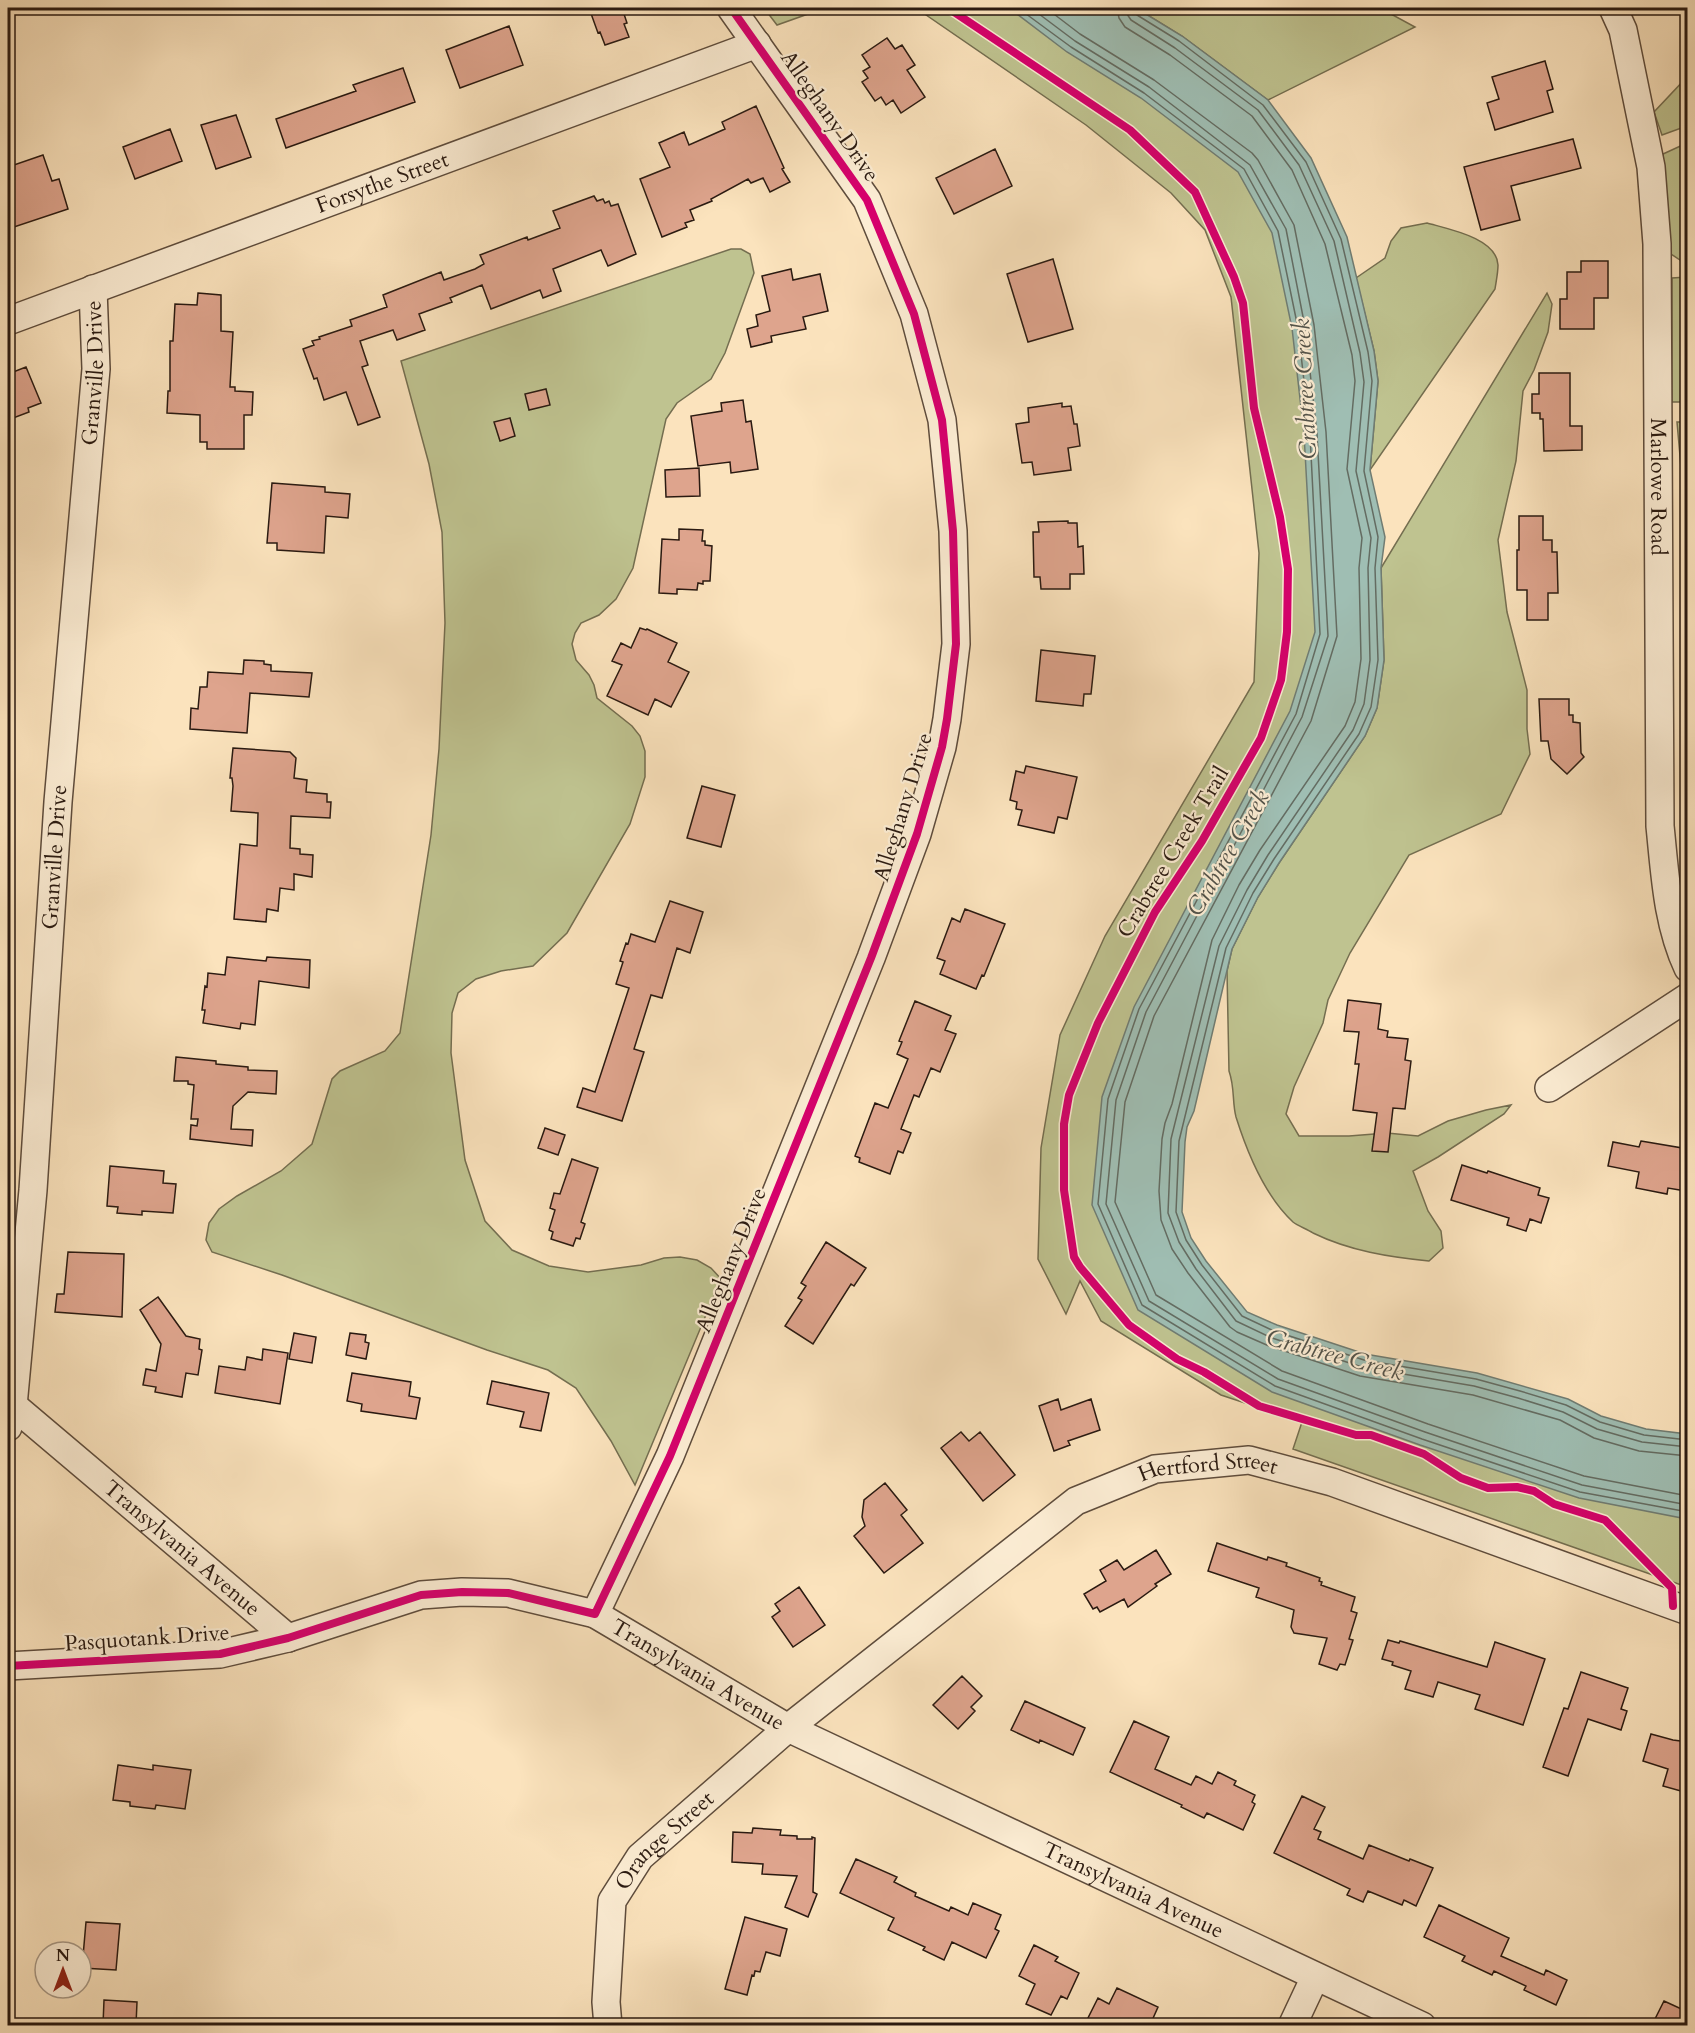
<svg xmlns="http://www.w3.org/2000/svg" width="1695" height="2033" font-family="Cardo,serif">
<rect width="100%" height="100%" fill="#fbe3bd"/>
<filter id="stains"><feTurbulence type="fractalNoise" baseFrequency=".00333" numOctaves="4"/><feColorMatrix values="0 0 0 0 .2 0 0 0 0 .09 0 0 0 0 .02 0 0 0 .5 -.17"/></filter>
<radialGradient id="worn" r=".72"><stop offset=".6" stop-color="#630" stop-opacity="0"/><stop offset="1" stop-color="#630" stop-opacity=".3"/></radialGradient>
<path fill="#bfc390" stroke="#746e50" stroke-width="1.5" d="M764 8H825L777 25Z
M916 8H1080L1258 148 1347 556 1194 978 1156 1247 1250 1340 1688 1470 1687 1587 1293 1449 1302 1422 1221 1395 1101 1321 1080 1281 1066 1314 1038 1259 1041 1148 1060 1035 1105 936 1254 682 1259 553 1231 297 1205 230 1171 193 1086 125Z
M1136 8H1380L1415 27 1268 100 1182 36Z
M1687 77V126L1662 135 1654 112Z
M1687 143V259L1680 260 1671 254 1665 198 1663 154Z
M1427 223C1448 229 1497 238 1498 265 1498 273 1496 282 1495 289L1370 470 1378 381 1374 351 1356 278 1385 258 1391 241 1401 228Z
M731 249H741L750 254 754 273 725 353 711 379 677 403 666 419 633 568 616 599 599 615 581 623 575 633 572 644 576 660 589 675 594 685 597 698 632 726 640 736 645 751V777L630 824 567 933 533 966 501 971 476 979 458 993 452 1013 451 1053 465 1160 485 1221 512 1250 549 1266 588 1272 641 1265 664 1258 680 1257 697 1260 711 1268 721 1279 635 1485 611 1441 576 1388 548 1370 487 1350 282 1275 212 1252 206 1240 209 1223 219 1209 237 1196 281 1171 312 1144 332 1079 340 1071 385 1051 400 1033 431 835 439 749 445 623 442 532 429 464 401 361Z
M1687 277V402H1672V278Z
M1547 293 1552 304 1548 332 1534 370 1523 391 1516 461 1498 540 1507 612 1527 690V729L1530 754 1501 814 1409 855 1350 953 1328 1000 1323 1023 1294 1087 1286 1114 1299 1136H1349L1387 1133 1418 1136 1448 1121 1486 1110 1511 1105 1504 1114 1438 1157 1413 1171 1428 1211 1441 1231 1443 1248 1429 1261C1389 1257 1350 1251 1313 1233 1307 1229 1298 1226 1293 1222 1265 1196 1247 1152 1236 1117 1232 1102 1235 1088 1229 1071L1227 971 1232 949 1258 897 1279 863 1365 736 1377 708 1384 660 1381 568Z
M1677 422H1687V535Z"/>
<path fill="#9fbeb3" stroke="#707c72" stroke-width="1.5" d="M1009 8H1136L1182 36 1268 100 1311 158 1347 237 1374 351 1378 381 1370 470 1385 537 1381 568 1384 660 1377 708 1365 736 1279 863 1258 897 1232 949 1194 1111 1187 1127 1185 1142 1182 1212 1191 1238 1206 1261 1247 1312 1277 1325 1365 1354 1477 1373 1568 1399 1601 1416 1646 1429 1687 1434V1519L1579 1498 1420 1445 1272 1392 1138 1310 1092 1205 1102 1097 1134 1007 1290 711 1315 632 1304 434 1292 328 1272 233 1238 172 1141 98 1067 52Z"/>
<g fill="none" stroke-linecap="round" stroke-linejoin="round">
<path stroke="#646c62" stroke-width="1.5" d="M1018 8 1071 47 1144 93 1244 169 1278 231 1298 328 1310 434 1320 634 1296 714 1139 1009 1108 1099 1098 1204 1142 1305 1275 1386 1422 1439 1580 1492 1688 1512
M1031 8 1075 41 1149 87 1250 165 1286 229 1305 327 1317 434 1328 636 1302 717 1146 1012 1116 1100 1106 1204 1149 1301 1278 1379 1425 1432 1582 1485 1688 1505
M1046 8 1080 34 1154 80 1252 153 1258 160 1294 225 1314 325 1326 432 1337 636 1311 721 1154 1016 1125 1102 1115 1202 1156 1295 1282 1371 1428 1424 1584 1476 1688 1496
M1117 8 1119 18 1125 27 1170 55 1252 116 1292 170 1325 244 1352 355 1355 381 1347 469 1362 538 1359 568 1361 659 1355 702 1345 726 1260 850 1239 885 1212 940 1172 1104 1165 1123 1162 1139 1159 1191 1161 1220 1172 1249 1188 1273 1230 1327 1237 1332 1269 1346 1360 1376 1473 1395 1560 1420 1594 1438 1639 1451 1688 1456
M1126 8 1127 14 1131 20 1175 48 1258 110 1299 165 1334 241 1360 353 1364 382 1356 471 1371 538 1368 568 1370 660 1364 704 1353 730 1268 855 1247 890 1219 946 1171 1139 1168 1213 1179 1242 1196 1269 1236 1321 1272 1338 1362 1367 1474 1386 1518 1398 1563 1412 1597 1429 1642 1442 1688 1447
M1134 8 1137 15 1179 41 1263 105 1306 162 1341 239 1368 352 1372 381 1364 471 1378 537 1375 568 1378 660 1371 707 1359 734 1274 859 1253 893 1226 948 1179 1141 1176 1212 1186 1240 1202 1265 1242 1316 1274 1331 1364 1360 1476 1379 1520 1391 1566 1405 1600 1422 1644 1435 1688 1440"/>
</g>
<path fill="#dea48d" stroke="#2a1a11" stroke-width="1.5" d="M589 8H622L627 23 624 24 629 37 605 45 600 32 598 33Z
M509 26 523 65 460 88 446 50Z
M887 38 895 49 902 45 915 65 907 70 925 97 901 113 893 100 886 105 881 97 875 101 862 82 868 78 863 71 870 67 862 55Z
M1545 61 1553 89 1547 91 1553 112 1495 130 1487 103 1499 99 1492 77Z
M403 68 415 102 286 148 276 119 356 91 353 85Z
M756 106 784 168 782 169 790 182 770 192 763 178 751 183 748 179 711 199 712 201 690 210 694 220 685 223 687 227 662 237 640 179 670 167 659 143 684 132 689 145 725 129 722 122Z
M236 115 251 157 216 169 201 125Z
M170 129 182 161 135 179 123 147Z
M1573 139 1581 168 1511 186 1520 220 1481 230 1464 167Z
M995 149 1012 186 954 214 936 178Z
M43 155 52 181 59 179 68 209 8 229V167Z
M594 196 597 201 603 199 605 203 609 201 611 206 618 204 636 254 608 266 601 250 553 269 561 291 543 298 540 290 491 309 482 285 450 298 452 302 419 314 425 330 397 340 393 330 360 341 368 365 362 367 380 417 358 425 346 392 324 400 317 378 314 379 303 349 314 345 312 341 320 339 319 337 352 326 350 320 387 307 383 295 441 272 444 280 475 269 484 264 480 255 527 237 528 240 560 228 553 211Z
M1053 259 1073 329 1028 342 1007 274Z
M1581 261H1608V298H1594V329H1560V299H1567V272H1581Z
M791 269 793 280 820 274 828 311 803 317 806 329 771 336 772 342 751 347 747 329 758 326 756 315 770 311 762 276Z
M198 293 221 295V331L233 332 230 387H235V391L253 392 252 415H244V449H207V442H200V415L167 413 168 391H170V341H173L175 304 197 305Z
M26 367 41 403 28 408 29 412 8 420V374Z
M1539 373H1570V426H1582V450L1544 451 1543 419H1540V413H1532V394H1539Z
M546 389 550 405 529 410 525 394Z
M743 400 746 422 751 421 758 469 731 473 730 462 698 466 691 416 722 411 721 403Z
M1062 403V407L1071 406 1074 424H1077L1080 446 1068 448 1071 470 1034 475 1032 462 1022 463 1016 424 1029 422 1028 408Z
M510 418 515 436 500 441 494 422Z
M699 468 700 496 666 497 665 470Z
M272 483 325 487V492L350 494 348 518 326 516 324 553 277 550V543H267Z
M1519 516H1543V540H1552V552H1557L1558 593H1548V620H1527V590H1517V550H1519Z
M1068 521V523H1077L1078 547 1083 546 1084 574H1070V589H1041L1040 577H1034L1033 532H1039L1038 522Z
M679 529 703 530 702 541H705V545L712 546 710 581H703V584L698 583 697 590 677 589V594L659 593 662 539 679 540Z
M640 628 646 630 647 629 677 643 668 662 689 672 671 707 655 699 648 715 607 696 622 665 612 661 621 643 631 648Z
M1041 650 1095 656 1091 694H1084L1083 706 1036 701Z
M244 660 264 661V664L271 665V671L312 673 309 697 250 693 247 733 190 729 191 708 198 709 200 687H207L208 672 243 674Z
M1539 699H1569V715H1573V722L1580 723 1581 753 1584 757 1567 774 1551 759 1548 741H1541Z
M233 748 290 752 296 758 294 778 307 780 306 792 327 794V802H331L330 818 291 816 290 848 300 849V854L313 855 312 877 294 874V890L280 888 278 911 267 909 266 922 234 919 240 844 257 846 258 813 231 811 233 786 232 778H230Z
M1026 766 1077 777 1067 819 1058 817 1054 833 1018 825 1022 810 1016 809 1017 802 1010 800 1016 771 1024 773Z
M702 786 735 795 721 847 687 838Z
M670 901 703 912 690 953 677 948 662 998 651 995 634 1049 644 1052 622 1121 577 1107 583 1088 595 1092 629 988 616 984 623 962 620 961 626 943 628 944 631 934 655 942Z
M965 909 1005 924 984 976 982 975 976 989 940 974 945 961 937 958 952 918 960 922Z
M227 957 266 961 267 957 310 960 309 988 259 981 255 1025 241 1023 240 1029 203 1023 205 1010H202L205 986 207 987 208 973 225 975Z
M1348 1000 1381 1004 1378 1029 1388 1031 1387 1037 1408 1039 1405 1060 1411 1061 1405 1109 1393 1108 1388 1152 1372 1151 1377 1113 1353 1110 1359 1064H1355L1359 1032 1344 1031Z
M915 1001 951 1016 945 1030 956 1034 940 1072 931 1068 919 1097 914 1095 901 1129 911 1133 903 1153 898 1151 890 1174 859 1162 860 1158 855 1156 875 1103 888 1108 908 1059 897 1054 902 1042 899 1041Z
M176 1057 216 1061V1064L248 1067V1070L277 1071 276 1094 248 1092 233 1106 231 1129 253 1130 252 1146 190 1139 191 1125 197 1126 198 1119H191L194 1085 188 1084V1081H174Z
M545 1128 565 1135 558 1155 538 1148Z
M1641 1141 1688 1149 1686 1191 1668 1188 1667 1194 1636 1188 1639 1172 1608 1166 1613 1142 1639 1147Z
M572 1159 598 1168 581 1222 585 1224 580 1239 576 1238 573 1246 551 1239 553 1232 549 1230 555 1210 550 1208 554 1193 560 1194Z
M1462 1165 1487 1173 1488 1171 1540 1188 1538 1195 1549 1198 1541 1223 1530 1219 1526 1231 1507 1225 1509 1218 1451 1200Z
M110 1166 164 1171 163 1183 176 1184 173 1213 142 1211V1215L117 1213 118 1207 107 1206Z
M826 1242 866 1268 854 1286 851 1284 813 1344 785 1326 802 1300 798 1298 806 1286 801 1283Z
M68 1252 124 1254 122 1317 55 1312 57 1294H64Z
M158 1297 186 1336 200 1339 199 1349 202 1350 198 1375 186 1373 182 1397 155 1392 156 1387 143 1385 146 1369 156 1371 161 1344 140 1310Z
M294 1333 316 1337 312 1363 289 1359Z
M350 1333 366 1335 365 1342 369 1343 366 1359 346 1355Z
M263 1349 288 1353 280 1404 215 1393 219 1366 245 1370 247 1357 262 1360Z
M352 1373 411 1382 409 1396 420 1398 416 1419 361 1411 362 1404 347 1401Z
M492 1381 549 1393 541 1431 520 1427 524 1412 487 1404Z
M1058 1399 1061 1410 1091 1399 1100 1430 1068 1441 1070 1445 1054 1451 1039 1406Z
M961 1432 969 1441 980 1432 1015 1475 983 1501 941 1448Z
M885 1483 907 1510 901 1515 923 1543 884 1573 854 1536 865 1526 862 1517 864 1500Z
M1217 1543 1267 1560 1268 1557 1287 1563 1286 1566 1320 1578 1319 1581 1322 1582 1321 1585 1355 1597 1351 1611 1357 1613 1349 1639 1353 1640 1345 1665 1340 1664 1337 1670 1319 1664 1327 1638 1294 1633 1291 1627 1294 1610 1256 1597 1259 1588 1208 1571Z
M1156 1550 1171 1574 1155 1584 1157 1586 1128 1607 1124 1599 1100 1612 1097 1607 1093 1609 1084 1594 1106 1581 1100 1570 1117 1560 1124 1570Z
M799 1587 825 1625 793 1647 772 1617 780 1611 775 1604Z
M1388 1640 1399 1643 1400 1641 1487 1667 1495 1642 1545 1659 1523 1725 1475 1709 1480 1695 1438 1682 1433 1697 1405 1689 1411 1671 1392 1665 1393 1662 1382 1659Z
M1581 1672 1628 1688 1621 1709 1627 1711 1621 1730 1588 1719 1568 1776 1543 1767 1564 1708 1568 1709Z
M962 1676 982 1696 971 1707 975 1711 958 1729 933 1705Z
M1025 1701 1085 1728 1073 1755 1040 1740 1039 1743 1011 1730Z
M1134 1721 1169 1737 1155 1769 1191 1785 1196 1776 1212 1784 1218 1772 1236 1781 1234 1785 1255 1795 1252 1802 1255 1804 1243 1830 1207 1813 1204 1818 1181 1807 1182 1805 1110 1772Z
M1651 1734 1673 1740 1688 1742V1793L1663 1786 1668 1769 1643 1761Z
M118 1765 153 1770V1765L191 1770 185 1809 156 1805 155 1809 130 1806V1802L113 1800Z
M1302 1796 1325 1807 1314 1829 1321 1832 1318 1839 1363 1859 1369 1845 1409 1861 1410 1859 1433 1868 1416 1906 1404 1900 1402 1905 1368 1891 1363 1902 1347 1895 1350 1889 1274 1853Z
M753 1828 781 1830 780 1835 797 1836V1839H812V1837L815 1838 813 1892 817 1894 808 1917 785 1907 797 1876 762 1874 763 1864 732 1862 733 1832 752 1833Z
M856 1859 897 1877 894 1882 916 1893 915 1896 949 1911 951 1907 968 1915 973 1903 1001 1915 995 1929 999 1931 986 1958 952 1942 944 1960 923 1950 925 1947 888 1930 894 1918 840 1893Z
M1439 1905 1509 1938 1501 1956 1544 1975 1546 1970 1567 1980 1556 2005 1524 1990 1526 1986 1494 1971 1492 1975 1462 1961 1465 1956 1424 1937Z
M745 1917 787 1929 780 1956 766 1952 760 1972 755 1971 754 1976 752 1975 747 1995 725 1989Z
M86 1922 120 1924 116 1970 82 1968Z
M1034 1945 1058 1957 1055 1961 1079 1973 1067 1999 1061 1996 1051 2015 1026 2004 1035 1984 1019 1976Z
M1117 1988 1158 2007 1150 2025H1103L1088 2018 1098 1998 1109 2004Z
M104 2000 137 2002 136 2025H103Z
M1664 2001 1688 2012V2025H1652Z"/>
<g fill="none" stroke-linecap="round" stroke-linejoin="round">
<g stroke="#5e4c3c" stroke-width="30">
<g id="minor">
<path id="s1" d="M1613 8 1623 30 1651 167 1657 244 1660 826C1665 874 1667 923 1688 968"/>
<path id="s2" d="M8 321 757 44"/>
<path d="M1549 1088 1688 997"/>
<path id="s3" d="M8 1401 288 1638"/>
<path id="s4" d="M8 1427 13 1406 33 1190 58 802 96 369 93 289"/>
<path d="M595 1614 670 1456 871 958 917 834 942 747 947 719 956 644 953 531 942 420 914 314 867 200 731 8"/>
<path id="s5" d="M8 1666 220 1654 288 1638 421 1595 462 1592 508 1593 595 1614 788 1728 1422 2026"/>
<path id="s6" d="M608 2026 606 2002 612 1901 640 1857 788 1728 1076 1501 1155 1469 1249 1460 1332 1482 1688 1611"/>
<path d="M1292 2026 1315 1977"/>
</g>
</g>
<use href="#minor" stroke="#fcedd4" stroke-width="27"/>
<g stroke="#fcedd4" stroke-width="11">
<path id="cycleway" d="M948 8 1130 130 1195 192 1234 277 1243 303 1254 408 1280 517 1288 569 1287 632 1281 680 1261 738 1202 841 1155 912 1098 1023 1069 1095 1064 1124V1190L1074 1257 1080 1267 1129 1325 1177 1359 1204 1372 1259 1406 1356 1435H1371L1424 1454 1461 1478 1488 1488 1517 1487 1534 1491 1554 1504 1605 1520 1672 1588 1673 1606
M8 1666 220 1654 288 1638 421 1595 462 1592 508 1593 595 1614 670 1456 871 958 917 834 942 747 947 719 956 644 953 531 942 420 914 314 867 200 731 8"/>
</g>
<use href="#cycleway" stroke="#d6006c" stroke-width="8"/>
</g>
<g text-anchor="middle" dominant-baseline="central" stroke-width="4.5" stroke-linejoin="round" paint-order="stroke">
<g font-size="22" fill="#2a1a11" stroke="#fcedd4">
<text transform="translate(830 116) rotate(55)">Alleghany Drive</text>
<text stroke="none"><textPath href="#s2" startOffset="399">Forsythe Street</textPath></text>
<text stroke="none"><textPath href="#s4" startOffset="1058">Granville Drive</textPath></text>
<text stroke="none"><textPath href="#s1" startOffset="484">Marlowe Road</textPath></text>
<text transform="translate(903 807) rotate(-73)">Alleghany Drive</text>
<text transform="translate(1173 852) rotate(-59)">Crabtree Creek Trail</text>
<text stroke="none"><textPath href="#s4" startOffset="572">Granville Drive</textPath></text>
<text transform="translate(731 1260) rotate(-68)">Alleghany Drive</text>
<text stroke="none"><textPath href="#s6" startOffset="879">Hertford Street</textPath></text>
<text stroke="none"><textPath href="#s3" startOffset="228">Transylvania Avenue</textPath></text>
<text transform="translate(147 1638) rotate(-4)">Pasquotank Drive</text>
<text stroke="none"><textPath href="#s5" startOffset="718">Transylvania Avenue</textPath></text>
<text stroke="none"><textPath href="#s6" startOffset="206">Orange Street</textPath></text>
<text stroke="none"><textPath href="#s5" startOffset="1204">Transylvania Avenue</textPath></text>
</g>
<g font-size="24" font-style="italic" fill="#53534a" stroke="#fcedd4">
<text transform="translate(1305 389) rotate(-93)">Crabtree Creek</text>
<text transform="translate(1228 853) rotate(-60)">Crabtree Creek</text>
<text transform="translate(1335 1355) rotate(15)">Crabtree Creek</text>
</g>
</g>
<rect width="1695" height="2033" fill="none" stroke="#fbe3bd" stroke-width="30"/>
<rect x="9" y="9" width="1677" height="2015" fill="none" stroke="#2a1a11" stroke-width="3"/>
<rect x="15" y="15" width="1665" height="2003" fill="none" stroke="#2a1a11" stroke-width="1.5"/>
<g transform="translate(63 1970)"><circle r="28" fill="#fcedd4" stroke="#a89986" stroke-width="1.5"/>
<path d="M0-4.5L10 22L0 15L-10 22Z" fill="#8f2418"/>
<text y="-9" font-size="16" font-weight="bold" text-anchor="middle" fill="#2a1a11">N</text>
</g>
<rect width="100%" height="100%" filter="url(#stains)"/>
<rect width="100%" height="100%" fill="url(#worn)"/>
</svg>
